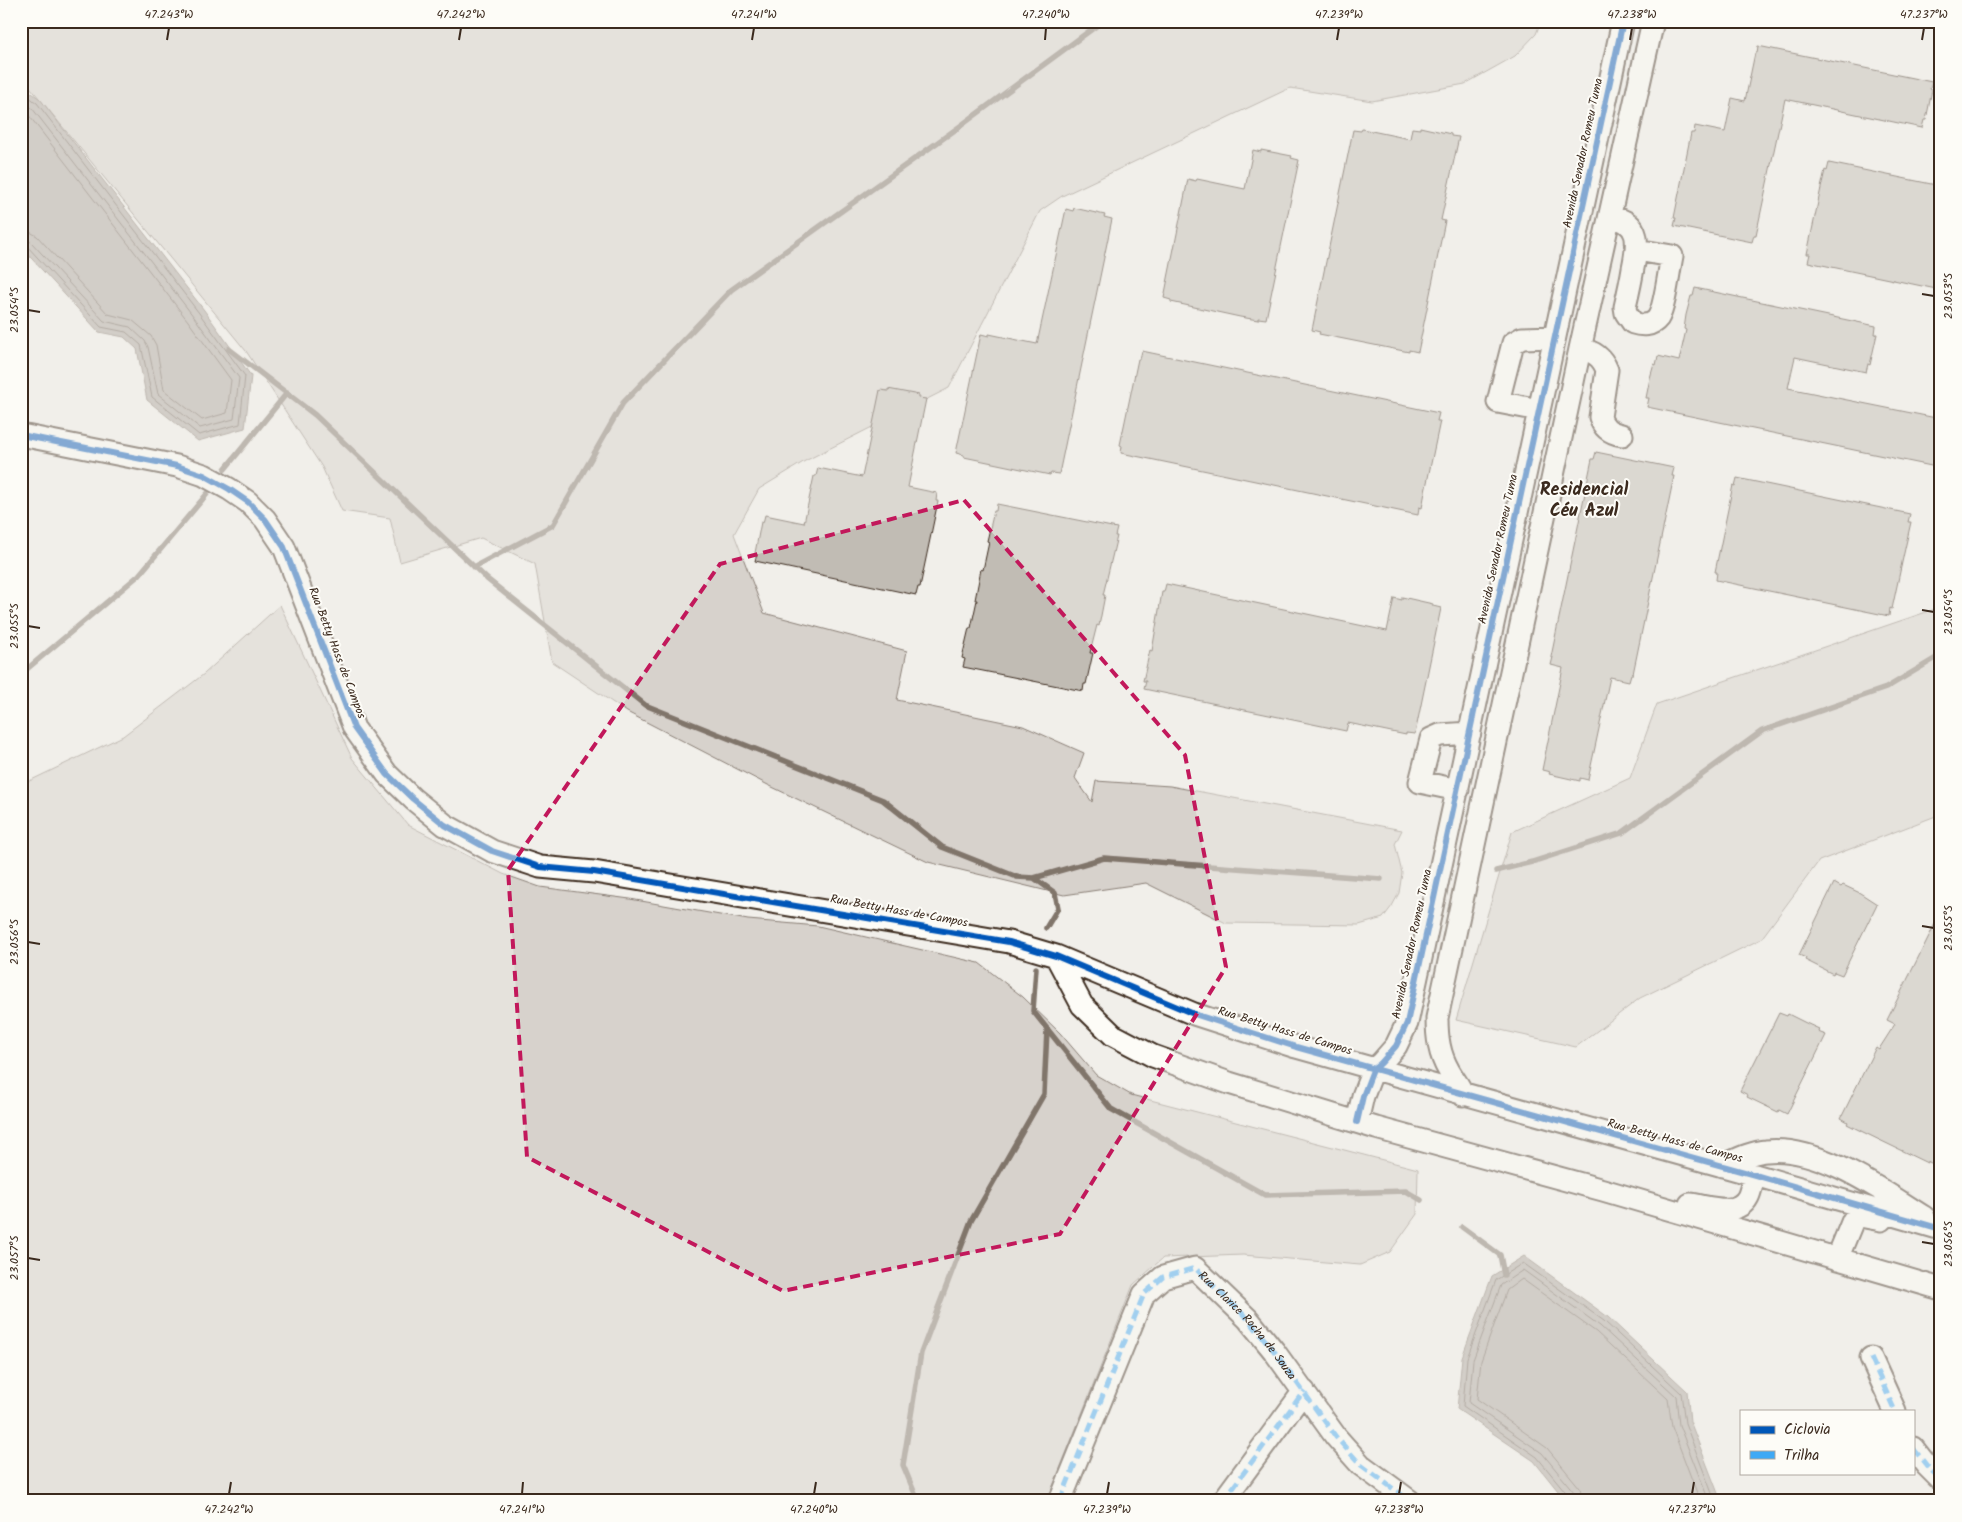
<svg xmlns="http://www.w3.org/2000/svg" width="1962" height="1522" font-family="Kalam,sans-serif">
<rect width="100%" height="100%" fill="#f1efea"/>
<filter id="ink" filterUnits="userSpaceOnUse"><feTurbulence type="fractalNoise" baseFrequency=".02" numOctaves="2"/><feDisplacementMap in="SourceGraphic" scale="10" xChannelSelector="R" yChannelSelector="G"/><feConvolveMatrix kernelMatrix="1 2 1 2 8 2 1 2 1" color-interpolation-filters="sRGB"/></filter>
<g filter="url(#ink)">
<path fill="#d7d2cc" stroke="#897e75" d="M21 21H1541L1536 34 1515 56 1465 84 1372 101 1290 88 1062 196 1040 211 949 388 805 461 759 489 734 534 764 613 907 651 897 700 1023 726 1084 753 1075 778 1092 802 1096 781 1170 786 1402 830 1395 844 1402 873 1399 893 1392 906 1383 918 1359 925 1226 923 1146 883 1064 895 928 862 768 785 627 712 552 662 535 564 481 538 400 562 390 518 342 511 322 467 246 351 21 76Z
M280 605 352 758 408 825 503 874 540 887 630 899 748 920 818 926 979 963 1023 997 1060 1033 1096 1075 1131 1095 1418 1169 1417 1214 1390 1252 1360 1265 1243 1255 1163 1258 1133 1285 1047 1501H21V785L123 736 204 674Z
M1941 607V814L1819 861 1761 939 1640 998 1576 1047 1456 1020 1512 832 1630 778 1657 704Z"/>
<path fill="#aea69f" stroke="#80746b" d="M21 85 40 99 204 310 251 376 245 428 198 441 147 400 137 349 124 337 99 332 21 247Z
M1524 1256 1608 1317 1687 1391 1690 1421 1721 1501H1566L1534 1461 1457 1409 1462 1357 1492 1276Z"/>
<g fill="none" stroke-linecap="round" stroke-linejoin="round">
<path stroke="#695c52" stroke-width="1" d="M21 91 37 103 199 313 245 376 240 424 199 435 152 397 141 345 126 332 101 327 27 246 21 244
M21 99 32 108 194 317 239 378 234 419 200 428 158 394 148 347 145 341 130 327 104 321 31 242 21 238
M21 108 27 113 188 321 231 380 227 413 202 420 164 390 156 345 151 336 132 320 108 314 37 236 30 232 21 231
M1570 1501 1569 1496 1537 1457 1463 1406 1467 1358 1496 1280 1523 1263 1604 1321 1681 1393 1685 1423 1715 1501
M1576 1501 1574 1492 1542 1453 1469 1403 1473 1360 1501 1285 1523 1270 1600 1326 1676 1396 1679 1425 1709 1501
M1583 1501 1580 1488 1547 1448 1477 1399 1481 1361 1507 1290 1522 1279 1596 1332 1668 1399 1672 1427 1700 1501"/>
<path stroke="#80746b" stroke-width="5.5" d="M229 349 315 415 487 579 645 705 883 800 942 847 1017 877 1034 878 1055 893 1058 908 1046 928
M225 469 287 393
M474 567 553 525 623 403 731 290 959 127 1103 21
M21 674 139 575 207 494
M1496 871 1532 862 1622 833 1762 731 1886 688 1941 655
M1034 878 1104 858 1381 879
M1036 968 1033 1011 1111 1109 1265 1195 1406 1191 1421 1200
M1462 1227 1500 1255 1504 1275
M918 1501 903 1465 921 1353 971 1221 1044 1094 1047 1029"/>
</g>
<path fill="#c1bcb4" stroke="#3b2a1e" d="M1758 46 1932 82 1930 89 1932 90 1926 120H1924L1922 128 1785 99 1756 235H1754L1752 242 1674 226 1676 218H1674L1691 133H1694L1695 126 1725 132 1732 98 1745 101 1755 53H1757Z
M1420 127 1451 134V136L1459 137 1441 220 1445 221 1418 352 1409 350V352L1319 334 1320 332 1312 330 1353 130 1361 131 1362 129 1410 139 1412 128 1420 129Z
M1253 150 1261 152V150L1292 156 1291 158 1299 160 1266 319 1258 318V320L1240 317 1171 302V300L1164 298 1188 179 1196 181 1197 179 1245 189Z
M1829 163 1941 186V290L1808 262 1810 254H1807L1821 188 1825 170 1827 171Z
M1074 208 1105 215 1104 217 1112 219 1059 474 1051 473 1050 475 964 457V455L956 453 981 334 989 336V334L1037 344 1066 209 1073 211Z
M1695 288 1876 326 1875 334H1877L1870 365 1868 364 1866 372 1795 357 1788 388 1941 419V468L1647 407 1649 398H1646L1650 378 1654 364 1656 365 1658 356 1679 361 1686 330 1684 329 1686 315 1691 296H1693Z
M1142 351 1439 413 1437 421H1440L1425 492 1422 508 1419 507 1418 515 1121 453 1122 446 1120 445 1138 359H1140Z
M888 389 919 395V398L926 399 908 487 937 493 936 501H938L920 587H918L916 595 755 561 757 554 755 553 761 522 763 523 765 515 804 523 814 476H816L818 468 862 477 880 390 888 391Z
M1596 452 1674 468 1672 476H1674L1633 674H1631L1629 681 1610 677 1588 780 1580 778V781L1549 774 1550 772 1542 770 1563 668 1551 665 1553 657H1551L1592 459H1594Z
M1737 478 1910 514 1908 522H1911L1904 553 1892 609 1890 608 1889 616 1716 580 1717 572H1715L1733 485 1735 486Z
M997 504 1117 528 1115 536H1117L1103 595H1105L1099 626 1097 625 1090 653H1093L1086 684H1084L1083 691 963 667 965 659 962 658 969 628H971L977 600H975L981 569 983 570 989 542 987 541 994 511H996Z
M1166 584 1387 631 1394 598 1402 600V597L1433 604V606L1441 608 1415 734 1406 733V735L1348 723 1346 731 1144 689 1146 681H1143L1150 650 1152 651 1162 592H1164Z
M1834 883 1841 887 1843 885 1860 893 1877 904 1842 975 1834 972 1833 974 1805 960 1806 958 1799 955Z
M1941 912V1152L1935 1165 1927 1161V1163L1863 1132 1847 1124 1848 1122 1841 1118 1876 1047 1879 1049 1895 1024 1887 1020Z
M1779 1013 1787 1016 1788 1014 1806 1023 1819 1029 1818 1032 1826 1035 1787 1114 1779 1110 1778 1112 1747 1097 1748 1095 1740 1091Z"/>
<g fill="none" stroke-linecap="round" stroke-linejoin="round">
<g stroke="#3b2a1e" stroke-width="25">
<path id="minor" d="M1611 217C1642 222 1638 244 1633 268 1631 281 1628 294 1625 307L1626 313 1633 323C1642 326 1652 326 1658 318 1665 307 1669 270 1672 256L1637 250
M1580 349C1594 351 1602 357 1607 370L1600 417C1603 428 1610 433 1622 435
M1539 410 1498 402 1513 343 1522 338 1555 337
M21 435 177 466 204 475 229 489 248 502 265 519 284 547 354 728 387 774 413 799 445 825 492 851 540 867 594 872 1009 942 1056 956 1194 1014 1296 1047 1755 1175 1941 1229
M1458 790 1420 782 1431 739 1440 735 1470 733
M1056 956 1082 1005 1113 1035 1153 1056 1229 1083 1376 1128 1603 1190 1941 1289
M1463 1095C1460 1086 1454 1080 1449 1071 1439 1054 1437 1037 1437 1018L1580 349 1653 21
M1357 1122 1363 1096 1373 1070 1381 1063 1396 1046 1407 1023 1623 21
M1722 1166C1736 1160 1751 1152 1766 1151 1819 1145 1881 1190 1924 1217
M1690 1204C1708 1206 1737 1218 1748 1197 1751 1191 1752 1182 1755 1175
M1837 1259 1853 1220 1860 1216 1881 1220
M1871 1358 1895 1411
M1913 1448 1927 1466 1941 1480
M1060 1501 1144 1294 1163 1277 1195 1268 1248 1319 1274 1351 1336 1437 1361 1465 1410 1501
M1223 1501 1304 1391"/>
</g>
<use href="#minor" stroke="#fdfcf7" stroke-width="21"/>
<g stroke="#3fa9f5" stroke-width="5" stroke-dasharray="10 5" stroke-linecap="butt">
<path d="M1871 1358 1895 1411"/>
<path d="M1913 1448 1927 1466 1941 1480"/>
<path id="s1" d="M1060 1501 1144 1294 1163 1277 1195 1268 1248 1319 1274 1351 1336 1437 1361 1465 1410 1501"/>
<path d="M1223 1501 1304 1391"/>
</g>
<g stroke="#fdfcf7" stroke-width="9">
<path id="cycleway" d="M21 435 177 466 204 475 229 489 248 502 265 519 284 547 354 728 387 774 413 799 445 825 492 851 540 867 594 872 1009 942 1056 956 1194 1014 1296 1047 1755 1175 1941 1229
M1357 1122 1363 1096 1373 1070 1381 1063 1396 1046 1407 1023 1623 21"/>
</g>
<use href="#cycleway" stroke="#0057b8" stroke-width="6"/>
</g>
</g>
<path d="M0 0H1962V1522H0ZM964 500 1185 755 1226 967 1060 1234 783 1291 527 1157 508 870 720 564Z" fill="#f1efea" fill-opacity=".55" fill-rule="evenodd"/>
<path fill="none" stroke="#c2185b" stroke-width="4" stroke-dasharray="10 6" stroke-linejoin="round" d="M964 500 1185 755 1226 967 1060 1234 783 1291 527 1157 508 870 720 564Z"/>
<path fill="none" stroke="#3b2a1e" stroke-width="2" d="M167 40 169 28M459 40 461 28M752 40 754 28M1045 40 1046 28M1337 40 1339 28M1630 40 1632 28M1922 40 1924 28M1922 294 1934 296M28 310 40 312M1922 610 1934 612M28 626 40 628M1922 926 1934 928M28 942 40 944M1922 1242 1934 1244M28 1258 40 1260M229 1494 231 1482M522 1494 523 1482M814 1494 816 1482M1107 1494 1109 1482M1399 1494 1401 1482M1692 1494 1694 1482"/>
<g text-anchor="middle" dominant-baseline="central" stroke-width="4" stroke-linejoin="round" paint-order="stroke">
<g font-size="12" fill="#3b2a1e" stroke="#fdfcf7">
<text transform="translate(1583 153) rotate(-78)">Avenida Senador Romeu Tuma</text>
<text transform="translate(1498 549) rotate(-78)">Avenida Senador Romeu Tuma</text>
<text transform="translate(337 653) rotate(69)">Rua Betty Hass de Campos</text>
<text transform="translate(899 911) rotate(10)">Rua Betty Hass de Campos</text>
<text transform="translate(1412 944) rotate(-78)">Avenida Senador Romeu Tuma</text>
<text transform="translate(1285 1031) rotate(17)">Rua Betty Hass de Campos</text>
<text transform="translate(1675 1141) rotate(15)">Rua Betty Hass de Campos</text>
<text stroke="none"><textPath href="#s1" startOffset="360">Rua Clarice Rocha de Souza</textPath></text>
</g>
<g font-size="18" font-weight="bold" fill="#3b2a1e" stroke="#fdfcf7">
<text x="1584" y="490">Residencial<tspan x="1584" dy="21">Céu Azul</tspan></text>
</g>
</g>
<rect width="1962" height="1522" fill="none" stroke="#fdfcf7" stroke-width="55"/>
<rect x="1740" y="1410" width="175" height="65" fill="#fdfcf7" stroke="#afa8a0"/>
<rect x="1750" y="1426" width="25" height="8" fill="#0057b8" stroke="#afa8a0"/>
<text x="1784" y="1434" font-size="15" fill="#3b2a1e">Ciclovia</text>
<rect x="1750" y="1451" width="25" height="8" fill="#3fa9f5" stroke="#afa8a0"/>
<text x="1784" y="1460" font-size="15" fill="#3b2a1e">Trilha</text>
<rect x="28" y="28" width="1906" height="1466" fill="none" stroke="#3b2a1e" stroke-width="2"/>
<g font-size="12" text-anchor="middle" fill="#3b2a1e">
<text x="169" y="18">47.243°W</text>
<text x="461" y="18">47.242°W</text>
<text x="754" y="18">47.241°W</text>
<text x="1046" y="18">47.240°W</text>
<text x="1339" y="18">47.239°W</text>
<text x="1632" y="18">47.238°W</text>
<text x="1924" y="18">47.237°W</text>
<text transform="translate(1948 296) rotate(-90)" y="4">23.053°S</text>
<text transform="translate(14 310) rotate(-90)" y="4">23.054°S</text>
<text transform="translate(1948 612) rotate(-90)" y="4">23.054°S</text>
<text transform="translate(14 626) rotate(-90)" y="4">23.055°S</text>
<text transform="translate(1948 928) rotate(-90)" y="4">23.055°S</text>
<text transform="translate(14 942) rotate(-90)" y="4">23.056°S</text>
<text transform="translate(1948 1244) rotate(-90)" y="4">23.056°S</text>
<text transform="translate(14 1258) rotate(-90)" y="4">23.057°S</text>
<text x="229" y="1513">47.242°W</text>
<text x="522" y="1513">47.241°W</text>
<text x="814" y="1513">47.240°W</text>
<text x="1107" y="1513">47.239°W</text>
<text x="1399" y="1513">47.238°W</text>
<text x="1692" y="1513">47.237°W</text>
</g>
</svg>
